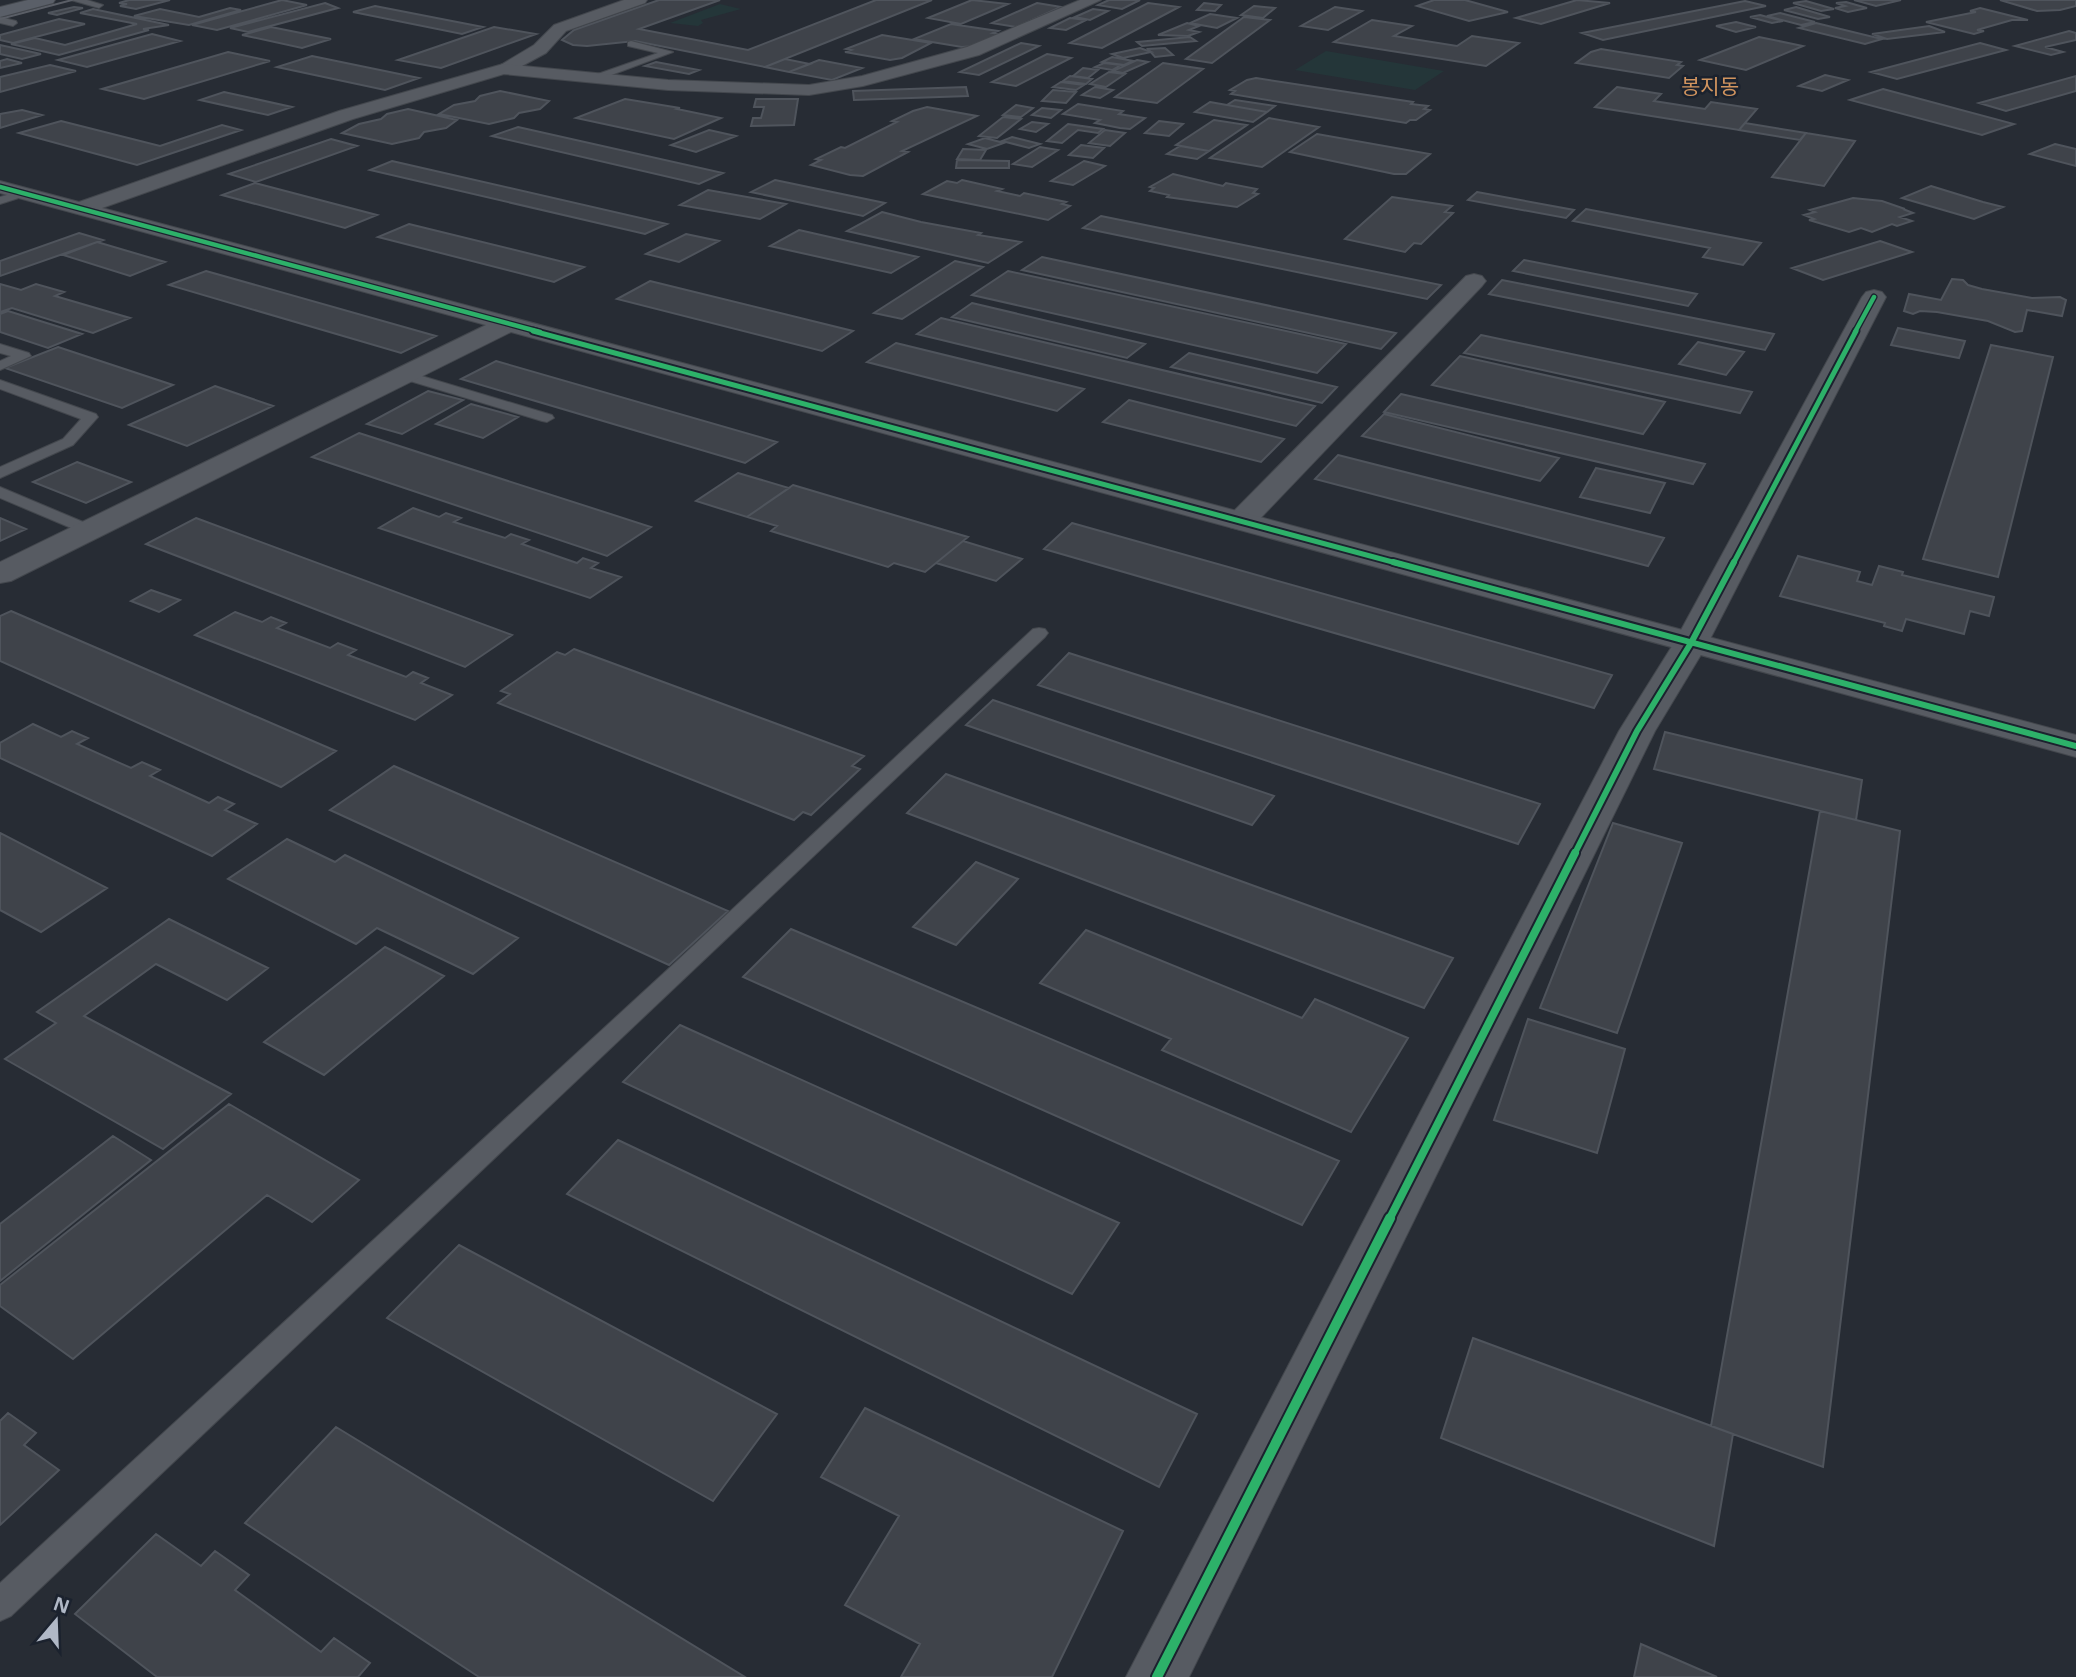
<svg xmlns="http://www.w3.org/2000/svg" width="2076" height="1677" font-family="'Open Sans','Noto Sans KR',sans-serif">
<rect width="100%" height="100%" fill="#272c34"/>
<path fill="#243639" d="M720 4 741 9 701 20 703 23 698 26 670 23Z
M1326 51 1444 71 1415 90 1295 70Z"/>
<path fill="#3f434a" stroke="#4f545c" stroke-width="2" d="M129 0H170L136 9 120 6 127 4 119 3Z
M282 0 307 5 217 30 192 25Z
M659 0H720L639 29 748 50 876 0H932L765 67 635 41 587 46 573 45 562 40 574 30Z
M972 0 1008 4 961 24 928 18Z
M1109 0H1140L1122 9 1098 5Z
M1434 0H1465L1508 12 1469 21 1417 6Z
M1577 0 1610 3 1541 24 1516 18Z
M1854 0H1901L1876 6Z
M2000 0H2076V6L2060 10 2037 11Z
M1745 1 1766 6 1603 40 1582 33Z
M1806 1 1834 9 1821 11 1793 3Z
M1846 2 1867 8 1848 12 1835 8 1845 6 1836 3Z
M325 3 338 8 248 32 230 28Z
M1037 3 1061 7 1016 27 992 23Z
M1148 3 1179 7 1102 48 1070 43Z
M1204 3 1221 5 1215 11 1197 10Z
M375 6 483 27 462 34 353 12Z
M1254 6 1275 8 1263 18 1241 15Z
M74 7 83 8 57 15 48 13Z
M1335 7 1362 11 1328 30 1301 26Z
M1796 7 1830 17 1818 19 1784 10Z
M230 8 241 10 189 25 134 16 160 9 199 17Z
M1980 8 2028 20H2012L1977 30 1984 31 1974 34 1926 22 1976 12 1970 11Z
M93 9 169 25 143 29 149 30 59 55 11 44 35 38 65 45 137 24 80 13Z
M1093 9 1108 11 1090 20 1075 17Z
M1780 13 1815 22 1801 25 1767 16Z
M1210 14 1237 18 1217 28 1190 23Z
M1760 15 1783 21 1772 23 1750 17Z
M1244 17 1270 20 1212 63 1186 59Z
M1070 18 1086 20 1066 30 1050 28Z
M59 19 85 24 13 43 0 40V35Z
M1372 20 1412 26 1394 36 1457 46 1472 36 1519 43 1486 66 1334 42Z
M1736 22 1756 27 1736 32 1716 26Z
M1187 23 1199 26 1189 30 1199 32 1188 36 1158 35Z
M1816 23 1882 39 1865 44 1799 28Z
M951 24 998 31 993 33 1000 34 974 46 962 47 914 39Z
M1929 26 1945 32 1887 39 1872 34Z
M271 27 331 39 302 48 242 35Z
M494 27 536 34 441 68 398 60Z
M2069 31 2076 33V40L2045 47 2063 52 2051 55 2015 46Z
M152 34 180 41 87 67 58 60Z
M882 35 931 43 902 58 890 60 845 52 851 50 846 49Z
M1190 37 1196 41 1142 46 1137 42Z
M1759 37 1803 46 1746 70 1700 60Z
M1021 43 1039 46 979 75 960 72Z
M1980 43 2006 50 1897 79 1871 72Z
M0 45 41 54 22 59 0 54Z
M1140 48 1151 52 1123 58 1112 54Z
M1165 48 1173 55 1155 57 1148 49Z
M1601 49 1681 62 1677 65 1683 66 1669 78 1663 77 1576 63 1591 52Z
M228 52 270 61 144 99 102 89Z
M1047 54 1071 58 1016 86 992 82Z
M312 56 419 78 385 90 277 67Z
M1112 57 1133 61 1124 65 1102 62Z
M7 59 22 63 0 68V61Z
M785 59 810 64 789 72 765 67Z
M819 60 862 68 832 80 789 72Z
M1137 60 1148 62 1123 73 1113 71Z
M656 62 699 70 689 74 645 66Z
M1104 63 1121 65 1112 70 1095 67Z
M1163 63 1203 69 1157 103 1115 97Z
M50 65 76 71 0 92V77Z
M1083 68 1098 70 1088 78 1073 76Z
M1109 72 1125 74 1106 87 1090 84Z
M1825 75 1848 80 1822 91 1799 86Z
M1070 76 1092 79 1086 84 1063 81Z
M2076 76V91L2006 111 1979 103Z
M1256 78 1413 102 1411 104 1428 106 1424 109 1430 110 1416 120H1410L1406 123 1231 94 1235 91 1230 90 1247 80Z
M1061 82 1084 85 1076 90 1053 87Z
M966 87 968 96 854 100 853 91Z
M1095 87 1113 90 1100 98 1082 95Z
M1617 87 1661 94 1654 101 1705 109 1711 102 1757 109 1739 130 1595 107Z
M1883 89 2014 124 1982 135 1850 100Z
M1053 90 1076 92 1066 103 1042 101Z
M500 91 549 101 540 109 519 113 514 118 489 124 439 114 454 105 475 101 480 96Z
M224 92 292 107 268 115 200 100Z
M625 99 680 108 677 109 721 118 674 139 576 118Z
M756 99H798L794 125 751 126 753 118H761L764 107H754Z
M1235 100 1275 106 1267 112 1227 105Z
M1210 102 1227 105 1267 112 1253 122 1195 112Z
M1078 104 1123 111 1119 114 1145 118 1130 129 1120 128 1095 123 1100 120 1063 114Z
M1016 105 1033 108 1021 117 1003 115Z
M927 107 977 116 902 151 908 152 863 176 850 175 811 165 821 160 816 159 841 147 845 148 897 122 892 121 913 111Z
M1042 108 1061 110 1051 118 1032 115Z
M408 109 457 120 446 128 424 132 419 138 392 144 342 133 359 124 381 119 387 114Z
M22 110 42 115 0 128V114Z
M1003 117 1021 119 997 138 979 136Z
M1269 118 1319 127 1262 167 1210 158Z
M1214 120 1247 125 1209 151 1176 145Z
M61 121 160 146 222 125 241 130 137 165 19 133Z
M1159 121 1183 124 1169 136 1145 133Z
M1032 122 1048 124 1036 132 1020 129Z
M1745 123 1806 133 1800 140 1739 130Z
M1068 124 1103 129 1098 133 1078 130 1062 143 1047 141Z
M518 127 723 173 699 184 492 136Z
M709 130 736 136 696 152 671 145Z
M1105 130 1125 133 1110 146 1089 143Z
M1806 133 1855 141 1824 186 1772 177Z
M1317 134 1430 154 1406 174H1394L1290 152Z
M1012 137 1040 144 1029 148 1002 141Z
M985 138 1004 143 987 149 968 144Z
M331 139 357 146 256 182 229 174Z
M2055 144 2076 149V166L2030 154Z
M1081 145 1104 148 1093 158 1069 155Z
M1180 146 1209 151 1197 159 1167 154Z
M1040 147 1058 150 1032 167 1013 164Z
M963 149 986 150 980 160 957 159Z
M957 160 1009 161V168H956Z
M392 161 667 224 645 234 370 170Z
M1084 161 1105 166 1073 185 1051 181Z
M1173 174 1223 186 1226 183 1257 189 1253 193 1258 194 1237 207 1167 197 1169 195 1150 191 1154 188 1150 187Z
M775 180 885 203 863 216 751 192Z
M962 180 1002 189 997 191 1020 196 1024 193 1066 202 1062 204 1070 206 1048 220 923 194 947 181 957 183Z
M255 183 377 215 345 228 222 195Z
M1931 186 1983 202 2003 207 1974 219 1902 198Z
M708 190 786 204 760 219 680 205Z
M1477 192 1574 210 1566 218 1468 200Z
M1392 197 1452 206 1445 212 1453 213 1421 244 1414 243 1405 252 1345 239Z
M1853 198 1882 201 1905 209H1903L1913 213 1900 217 1912 221 1897 226 1892 224 1872 232 1861 228 1849 232 1809 220 1814 219 1804 215 1815 212 1810 210Z
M1586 209 1761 243 1743 265 1703 257 1710 248 1573 221Z
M882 212 921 222 981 233 978 235 1021 242 988 263 847 231Z
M1101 216 1441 285 1427 299 1083 228Z
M409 224 584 267 554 282 378 237Z
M799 230 918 257 891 273 770 246Z
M79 233 103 240 0 276V261Z
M686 234 719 241 679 262 646 254Z
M1880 241 1912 252 1823 280 1792 268Z
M97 242 165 262 130 276 63 255Z
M1042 257 1396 333 1381 349 1022 270Z
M1524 260 1697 294 1688 306 1513 271Z
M955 261 983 267 902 319 874 313Z
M206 271 436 336 401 353 169 285Z
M1008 271 1346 344 1317 373 972 295Z
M1952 279 1963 280 1968 285 1982 289 2032 298 2060 297 2066 300 2062 316 2027 310 2022 331 2015 332 1988 321 1937 312 1920 311 1913 314 1904 311 1909 294 1941 300Z
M1502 280 1774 334 1765 350 1489 294Z
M650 281 853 331 822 351 617 299Z
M0 284 21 290 36 284 64 292 55 296 130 318 93 333 12 308 0 312Z
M972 303 1145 344 1127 358 952 317Z
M8 311 82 334 48 348 0 332V314Z
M941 318 1315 406 1296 426 917 334Z
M1898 328 1965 341 1959 358 1891 345Z
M1481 335 1752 392 1740 413 1464 353Z
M1698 342 1744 352 1726 375 1679 364Z
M896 343 1084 389 1057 411 867 362Z
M1991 345 2053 357 1998 577 1923 559Z
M58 347 173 385 122 408 5 368Z
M1189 353 1337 387 1322 403 1171 367Z
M1460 356 1665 402 1643 434 1432 385Z
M496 361 777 442 745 463 461 379Z
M215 386 273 406 187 446 129 425Z
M428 391 463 400 402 434 367 424Z
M1401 394 1705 464 1693 484 1384 412Z
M1129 400 1284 439 1261 462 1103 422Z
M471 404 518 417 483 438 436 424Z
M1384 414 1559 458 1540 481 1362 436Z
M359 433 651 527 607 556 312 457Z
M1338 455 1664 538 1648 566 1315 479Z
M77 462 131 482 86 503 33 482Z
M1596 468 1665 483 1650 513 1580 497Z
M738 473 789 488 747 517 696 501Z
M793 485 968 537 925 572 894 563 888 567 771 531 777 526 747 517Z
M413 508 439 517 446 513 461 518 454 522 505 538 511 534 529 540 522 544 577 563 583 558 598 563 591 568 621 577 590 598 379 528Z
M0 518 26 529 0 541Z
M196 518 512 635 465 667 146 544Z
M1072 523 1612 675 1594 708 1044 549Z
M963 541 1022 559 996 581 936 563Z
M1798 556 1860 572 1857 581 1872 585 1879 566 1903 572 1902 575 1994 597 1989 616 1970 611 1964 634 1906 619 1902 631 1884 626 1885 623 1780 596Z
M151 590 180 600 159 612 131 601Z
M11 611 336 751 281 787 0 661V616Z
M235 612 262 622 271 617 286 623 277 628 330 648 338 643 356 650 348 655 406 677 413 672 428 678 421 683 452 695 415 720 195 635Z
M574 649 864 756 852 766 860 769 811 815 803 812 794 820 498 703 510 694 501 691 557 652 565 655Z
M1069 653 1540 804 1518 844 1038 685Z
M993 700 1274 796 1252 825 966 725Z
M33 724 61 737 72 731 88 738 77 744 131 768 142 762 160 770 150 776 209 803 218 797 234 804 225 810 257 824 212 856 0 758V743Z
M1665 732 1862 780 1856 820 1654 769Z
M394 766 728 911 669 965 330 810Z
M946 774 1453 958 1424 1008 907 813Z
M1820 811 1900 831 1823 1467 1711 1426Z
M1613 823 1682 843 1617 1033 1540 1008Z
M0 833 107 888 41 932 0 910Z
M287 839 335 862 345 855 518 938 473 974 377 928 356 944 228 879Z
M976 862 1018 879 956 945 913 927Z
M169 919 268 968 227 1000 156 964 84 1016 231 1094 163 1149 5 1059 56 1023 37 1012Z
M791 929 1339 1161 1302 1225 743 977Z
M1086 930 1302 1018 1315 999 1408 1038 1351 1132 1162 1050 1171 1039 1040 983Z
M385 947 444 976 324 1075 264 1042Z
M1528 1019 1625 1049 1597 1153 1494 1120Z
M680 1025 1119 1223 1072 1294 623 1082Z
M229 1104 359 1180 312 1222 267 1195 73 1359 0 1306V1285Z
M113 1136 151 1160 0 1281V1224Z
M618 1140 1197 1414 1159 1487 567 1194Z
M459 1245 777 1414 713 1501 387 1318Z
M1473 1338 1733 1434 1714 1546 1441 1438Z
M865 1408 1123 1531 1052 1677H901L920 1644 845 1605 899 1516 821 1477Z
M8 1413 36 1433 24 1445 59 1470 0 1525V1421Z
M336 1427 745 1677H479L245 1523Z
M156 1534 201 1566 215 1551 249 1575 235 1590 321 1652 334 1638 370 1663 358 1677H157L75 1614Z
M1641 1644 1717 1677H1634Z"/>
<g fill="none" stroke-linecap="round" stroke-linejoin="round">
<g stroke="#43474d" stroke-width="2">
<path id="service" d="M71 0H87L103 5 99 8Z
M0 17 16 21 17 23 13 26 0 23Z
M631 41 673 52 598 80H592V76L658 53 628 46V42Z
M21 191 27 194 25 196 0 204V197Z
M0 344 29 353 31 356 0 370V361L11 356 0 353Z
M405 371 552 415 554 418 547 422 542 421 400 378V372Z
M0 380 96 414 98 417 73 445 0 478V467L63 439 81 419 0 389Z
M0 487 95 527 97 530 95 533H83L0 498Z
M1039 628 1045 629 1048 633 1045 637 11 1616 0 1621V1583L677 961 1033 629Z"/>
</g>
<g stroke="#43474d" stroke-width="2">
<path id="minor" d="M624 0H647L645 3 566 31 546 53 509 73 503 74 494 69 534 45 554 25Z
M1474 274 1482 276 1486 281 1482 286 1252 527 1241 530 1230 527 1226 521 1230 515 1466 276Z
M1874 290 1882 292 1886 297 1708 643 1655 731 1189 1677H1126L1619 731 1674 643 1862 297 1866 292Z"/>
</g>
<g stroke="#43474d" stroke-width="2">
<path id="tertiary" d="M1080 0H1101L979 55 863 86 809 95 668 90 504 74 353 119 102 208 2076 735V757L511 332 11 581 0 583V562L486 325 0 193V181L79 202 339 111 503 64 668 80 809 85 862 76 967 47Z"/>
</g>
<g stroke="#43474d" stroke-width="2">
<path id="secondary" d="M28 0H55L53 3 0 17V7Z"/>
</g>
<use href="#service" fill="#575b62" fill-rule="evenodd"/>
<use href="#minor" fill="#575b62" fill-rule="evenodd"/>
<use href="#tertiary" fill="#575b62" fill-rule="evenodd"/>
<use href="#secondary" fill="#5a5f68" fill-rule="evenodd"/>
<path stroke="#5a5e66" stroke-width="2" d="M0 19 72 0"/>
<g stroke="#1b222e" stroke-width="7">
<path id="cycleway-far4" d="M0 187 540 332
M1855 332 1874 297"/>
</g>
<g stroke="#1b222e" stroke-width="9">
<path id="cycleway-far3" d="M533 331 1400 564
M1733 564 1856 331"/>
</g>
<g stroke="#1b222e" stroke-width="10">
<path id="cycleway-far2" d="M1393 562 2076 746
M1574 855 1637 731 1691 643 1734 562"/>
</g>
<g stroke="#1b222e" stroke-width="12">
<path id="cycleway-far1" d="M1389 1220 1575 853"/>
</g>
<g stroke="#1b222e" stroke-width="14">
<path id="cycleway" d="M1157 1677 1390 1218"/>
</g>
<use href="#cycleway-far4" stroke="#2db169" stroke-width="4.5"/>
<use href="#cycleway-far3" stroke="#2db169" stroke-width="5"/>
<use href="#cycleway-far2" stroke="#2db169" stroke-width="6"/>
<use href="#cycleway-far1" stroke="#2db169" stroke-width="8"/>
<use href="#cycleway" stroke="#2db169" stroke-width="10"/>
</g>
<g text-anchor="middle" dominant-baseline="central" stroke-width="5" stroke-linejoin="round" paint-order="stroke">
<g font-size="21" fill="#d2955f" stroke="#1b222e">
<text x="1710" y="86">봉지동</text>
</g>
</g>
<g transform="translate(56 1621) rotate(19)" stroke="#1b222e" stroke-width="5" paint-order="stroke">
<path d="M0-5L12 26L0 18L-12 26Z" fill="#b0b8c6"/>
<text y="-10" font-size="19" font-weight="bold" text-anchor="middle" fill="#b0b8c6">N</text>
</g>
</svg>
